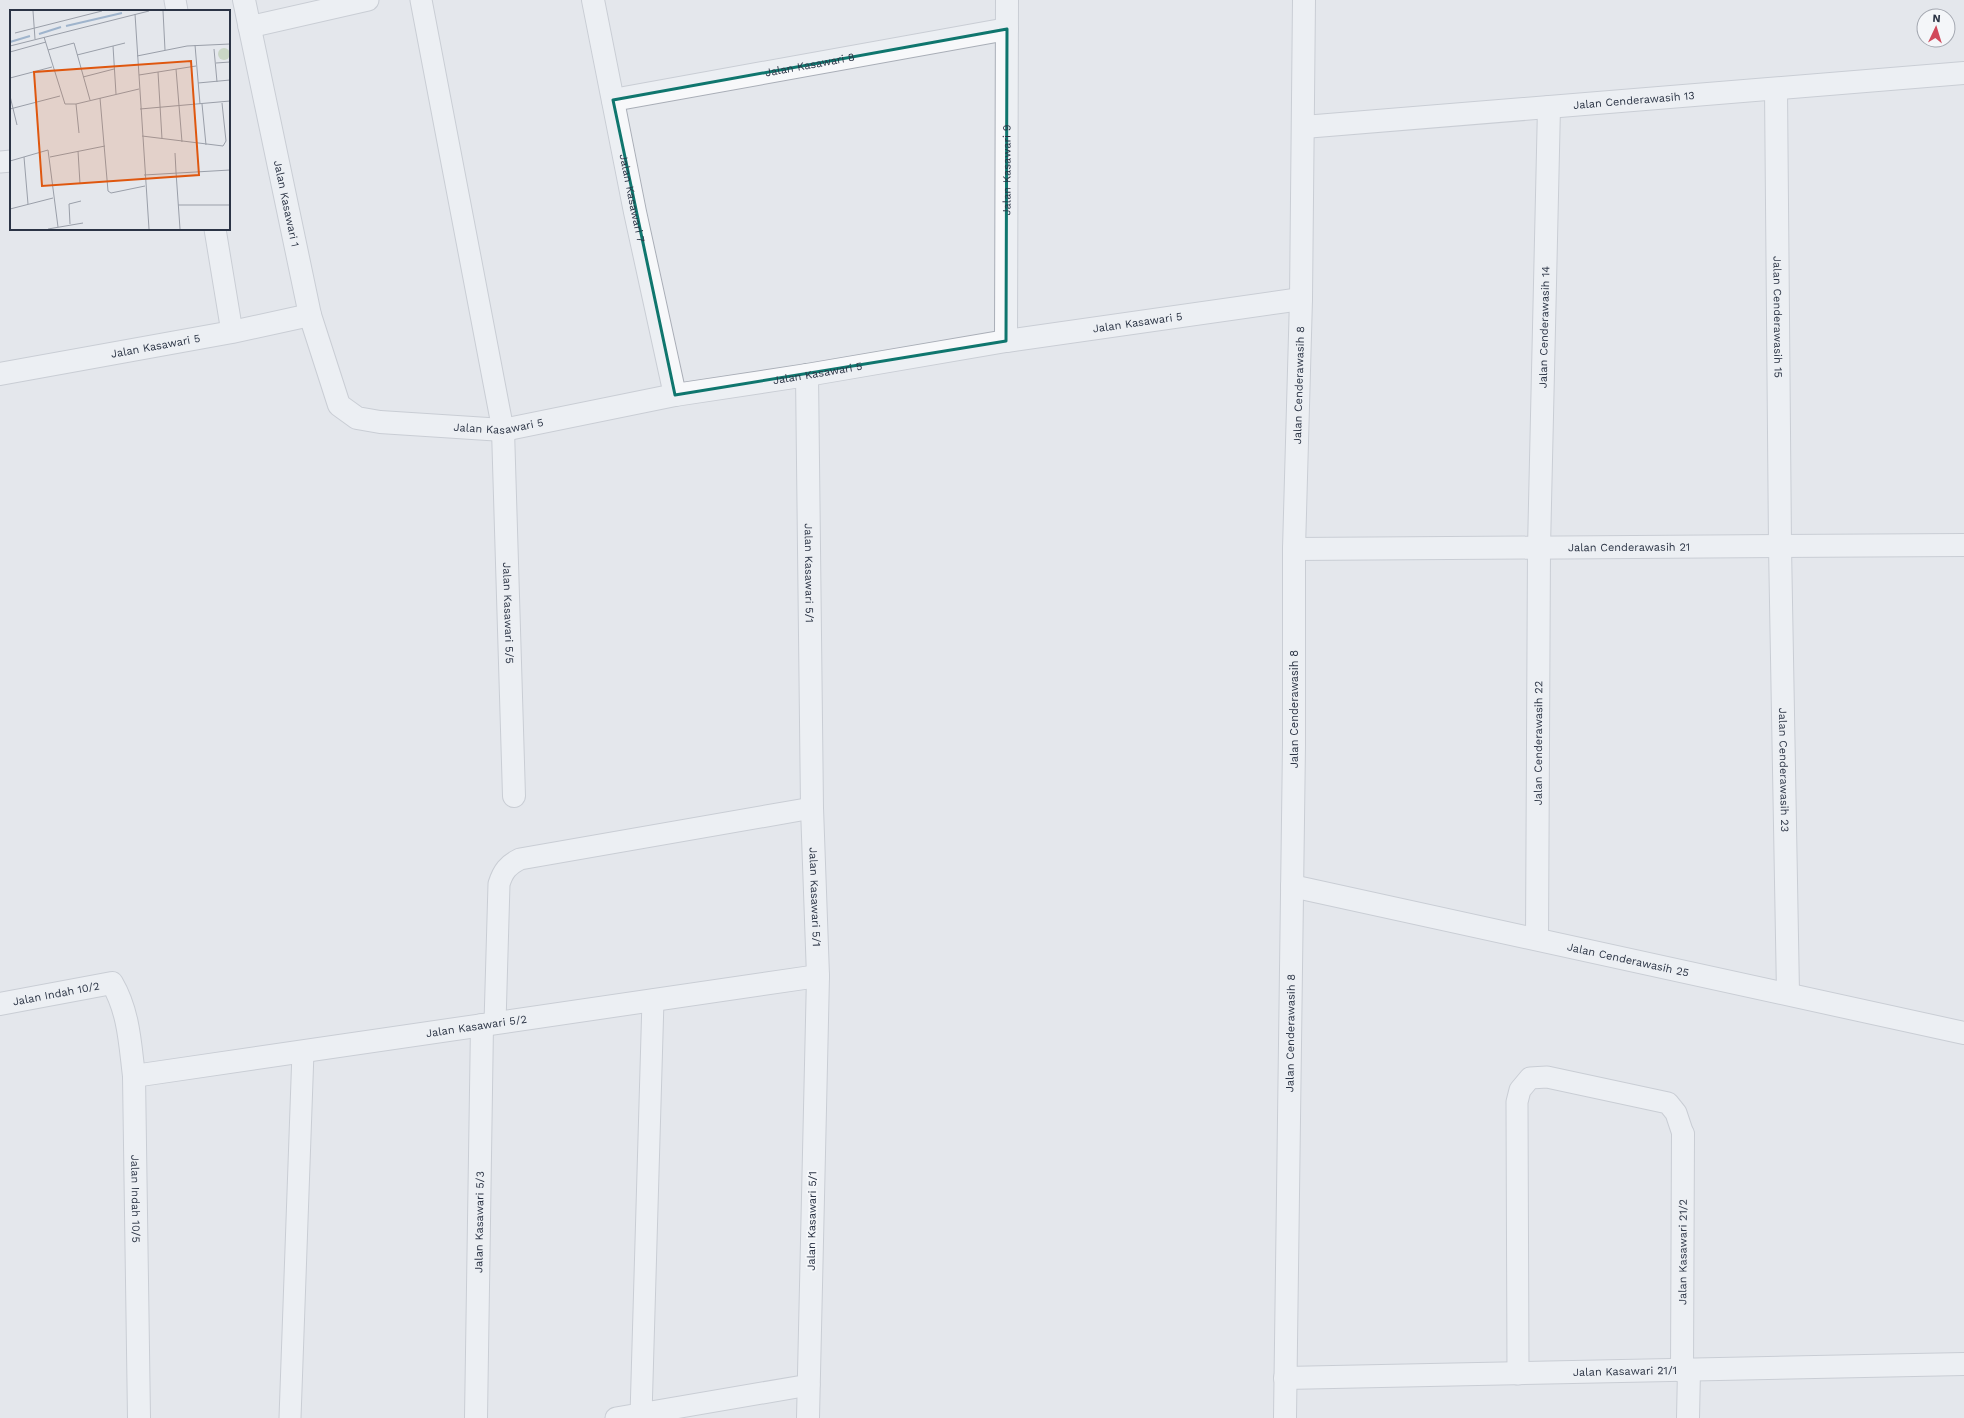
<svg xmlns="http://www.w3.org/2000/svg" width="1964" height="1418" font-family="'Work Sans',sans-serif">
<rect width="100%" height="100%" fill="#e4e7ec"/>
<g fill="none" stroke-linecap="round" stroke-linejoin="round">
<g stroke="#a9aeb7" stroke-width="23">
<path id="lane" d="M175 0 177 11
M421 0 503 430
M249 27 368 0
M0 162 11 161
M215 229 232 332
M495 1023 499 884C503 871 508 865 520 859L812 808
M1518 1374 1517 1102 1520 1090 1530 1078 1547 1077 1668 1103 1676 1113 1683 1134
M641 1415 653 1000
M290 1418 303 1052
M616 1418 809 1385"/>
</g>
<g stroke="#a9aeb7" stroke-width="24">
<g id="street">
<path id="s1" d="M244 0 310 315 339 405 357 418 380 422 503 430 675 395 807 375 1006 341 1301 299"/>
<path id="s2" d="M593 0 635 212 675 395"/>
<path id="s3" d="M1776 89 1780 546 1788 993"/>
<path id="s4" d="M613 100 1007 29"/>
<path id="s5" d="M1304 127 1964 73"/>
<path id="s6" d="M1006 341 1007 0"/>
<path id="s7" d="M0 374 232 332 310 315"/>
<path id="s8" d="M807 375 812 808 818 976 808 1418"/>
<path id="s9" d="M503 430 514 796"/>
<path id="s10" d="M1294 549 1964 545"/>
<path id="s11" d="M1292 886 1964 1033"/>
<path id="s12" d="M1537 939 1539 548 1549 107"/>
<path id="s13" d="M0 1004 112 983C129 1012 130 1044 134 1076L139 1418"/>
<path id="s14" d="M134 1076 818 976"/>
<path id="s15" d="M1682 1371 1683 1134"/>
<path id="s16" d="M1285 1378 1964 1364"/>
<path id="s17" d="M476 1418 482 1025"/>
<path id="s18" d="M1285 1418 1294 745V549L1301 299 1304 0"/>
<path d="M1688 1418 1689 1370"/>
</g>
</g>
<use href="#lane" stroke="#f7f8fa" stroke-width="21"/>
<use href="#street" stroke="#f7f8fa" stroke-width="22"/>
</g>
<path d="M0 0H1964V1418H0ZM1007 29 1006 341 675 395 613 100Z" fill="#e4e7ec" fill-opacity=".55" fill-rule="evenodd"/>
<path fill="none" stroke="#0f766e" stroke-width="3" stroke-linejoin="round" d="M1007 29 1006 341 675 395 613 100Z"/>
<g text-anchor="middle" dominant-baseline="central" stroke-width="4" stroke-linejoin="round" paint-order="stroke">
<g font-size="11" fill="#2b3445" stroke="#f4f6f9">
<text stroke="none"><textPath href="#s4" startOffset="200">Jalan Kasawari 8</textPath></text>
<text stroke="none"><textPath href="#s5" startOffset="331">Jalan Cenderawasih 13</textPath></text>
<text stroke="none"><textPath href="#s6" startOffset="171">Jalan Kasawari 9</textPath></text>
<text stroke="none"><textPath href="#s2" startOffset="202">Jalan Kasawari 7</textPath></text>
<text stroke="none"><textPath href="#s1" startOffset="208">Jalan Kasawari 1</textPath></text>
<text stroke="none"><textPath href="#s3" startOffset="228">Jalan Cenderawasih 15</textPath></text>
<text stroke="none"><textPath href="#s1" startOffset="1229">Jalan Kasawari 5</textPath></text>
<text stroke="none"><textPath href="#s12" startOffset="612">Jalan Cenderawasih 14</textPath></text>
<text stroke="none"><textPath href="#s7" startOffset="158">Jalan Kasawari 5</textPath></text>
<text stroke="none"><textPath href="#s1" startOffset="905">Jalan Kasawari 5</textPath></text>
<text stroke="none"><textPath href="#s18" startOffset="1033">Jalan Cenderawasih 8</textPath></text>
<text stroke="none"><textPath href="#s1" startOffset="581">Jalan Kasawari 5</textPath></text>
<text stroke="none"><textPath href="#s10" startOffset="335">Jalan Cenderawasih 21</textPath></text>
<text stroke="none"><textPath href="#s8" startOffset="198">Jalan Kasawari 5/1</textPath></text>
<text stroke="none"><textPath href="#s9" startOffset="183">Jalan Kasawari 5/5</textPath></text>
<text stroke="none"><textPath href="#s18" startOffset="709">Jalan Cenderawasih 8</textPath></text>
<text stroke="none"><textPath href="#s12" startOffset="196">Jalan Cenderawasih 22</textPath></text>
<text stroke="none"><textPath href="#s3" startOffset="681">Jalan Cenderawasih 23</textPath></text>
<text stroke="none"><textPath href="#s8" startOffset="522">Jalan Kasawari 5/1</textPath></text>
<text stroke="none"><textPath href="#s11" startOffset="344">Jalan Cenderawasih 25</textPath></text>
<text stroke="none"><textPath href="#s13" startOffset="57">Jalan Indah 10/2</textPath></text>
<text stroke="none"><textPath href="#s14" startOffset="346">Jalan Kasawari 5/2</textPath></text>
<text stroke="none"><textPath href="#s18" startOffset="385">Jalan Cenderawasih 8</textPath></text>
<text stroke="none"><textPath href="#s13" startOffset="333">Jalan Indah 10/5</textPath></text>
<text transform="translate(812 1221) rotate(-89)">Jalan Kasawari 5/1</text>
<text stroke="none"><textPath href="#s17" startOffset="196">Jalan Kasawari 5/3</textPath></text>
<text stroke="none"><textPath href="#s15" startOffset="119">Jalan Kasawari 21/2</textPath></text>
<text stroke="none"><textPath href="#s16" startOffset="340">Jalan Kasawari 21/1</textPath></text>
</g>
</g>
<g transform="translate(10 10)">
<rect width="220" height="220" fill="#e4e7ec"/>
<path d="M208 44a6 6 0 1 1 12 0a6 6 0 1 1-12 0Z" fill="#c9d6c5"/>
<path fill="none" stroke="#9fb4cc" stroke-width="2" d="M56 16 112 3M29 24 51 17M0 32 20 26"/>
<path fill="none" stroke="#9a9fa9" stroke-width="1" d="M23 1 25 29M153 1 155 40M125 4 139 219M5 23 92 1M34 27 55 94H66L129 79M185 35 190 94M0 36 139 1M103 36 106 84M204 39 207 72M38 40 64 33 80 90M0 42 36 32M67 45 115 33M127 46 177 36 220 34M206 53 220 52M166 59 172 132M148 62 152 129M129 65 186 56M73 67 104 59M0 68 42 57M188 73 220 70M0 86 7 115M90 88 98 181 101 183 135 176M66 94 69 123M192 94 196 135M0 99 50 86M130 99 220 91M132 126 213 136 216 131 212 93M68 141 70 174M165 143 166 162M14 147 18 194M40 147 95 136M0 151 38 140 48 217M166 162 170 219M134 165 220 160M168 195H220M0 199 43 188M60 214 59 194 71 191M38 219 73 213"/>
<path fill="#df570f" fill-opacity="0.15" stroke="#df570f" stroke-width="2" d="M181 51 189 165 32 176 24 62Z"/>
<rect width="220" height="220" fill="none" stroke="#2b3445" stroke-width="2"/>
</g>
<g transform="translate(1936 28) rotate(4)"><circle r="19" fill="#f4f6f9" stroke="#a4a8b1"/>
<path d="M0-3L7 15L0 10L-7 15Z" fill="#d1495b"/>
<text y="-6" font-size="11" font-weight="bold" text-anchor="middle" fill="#2b3445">N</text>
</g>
</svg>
